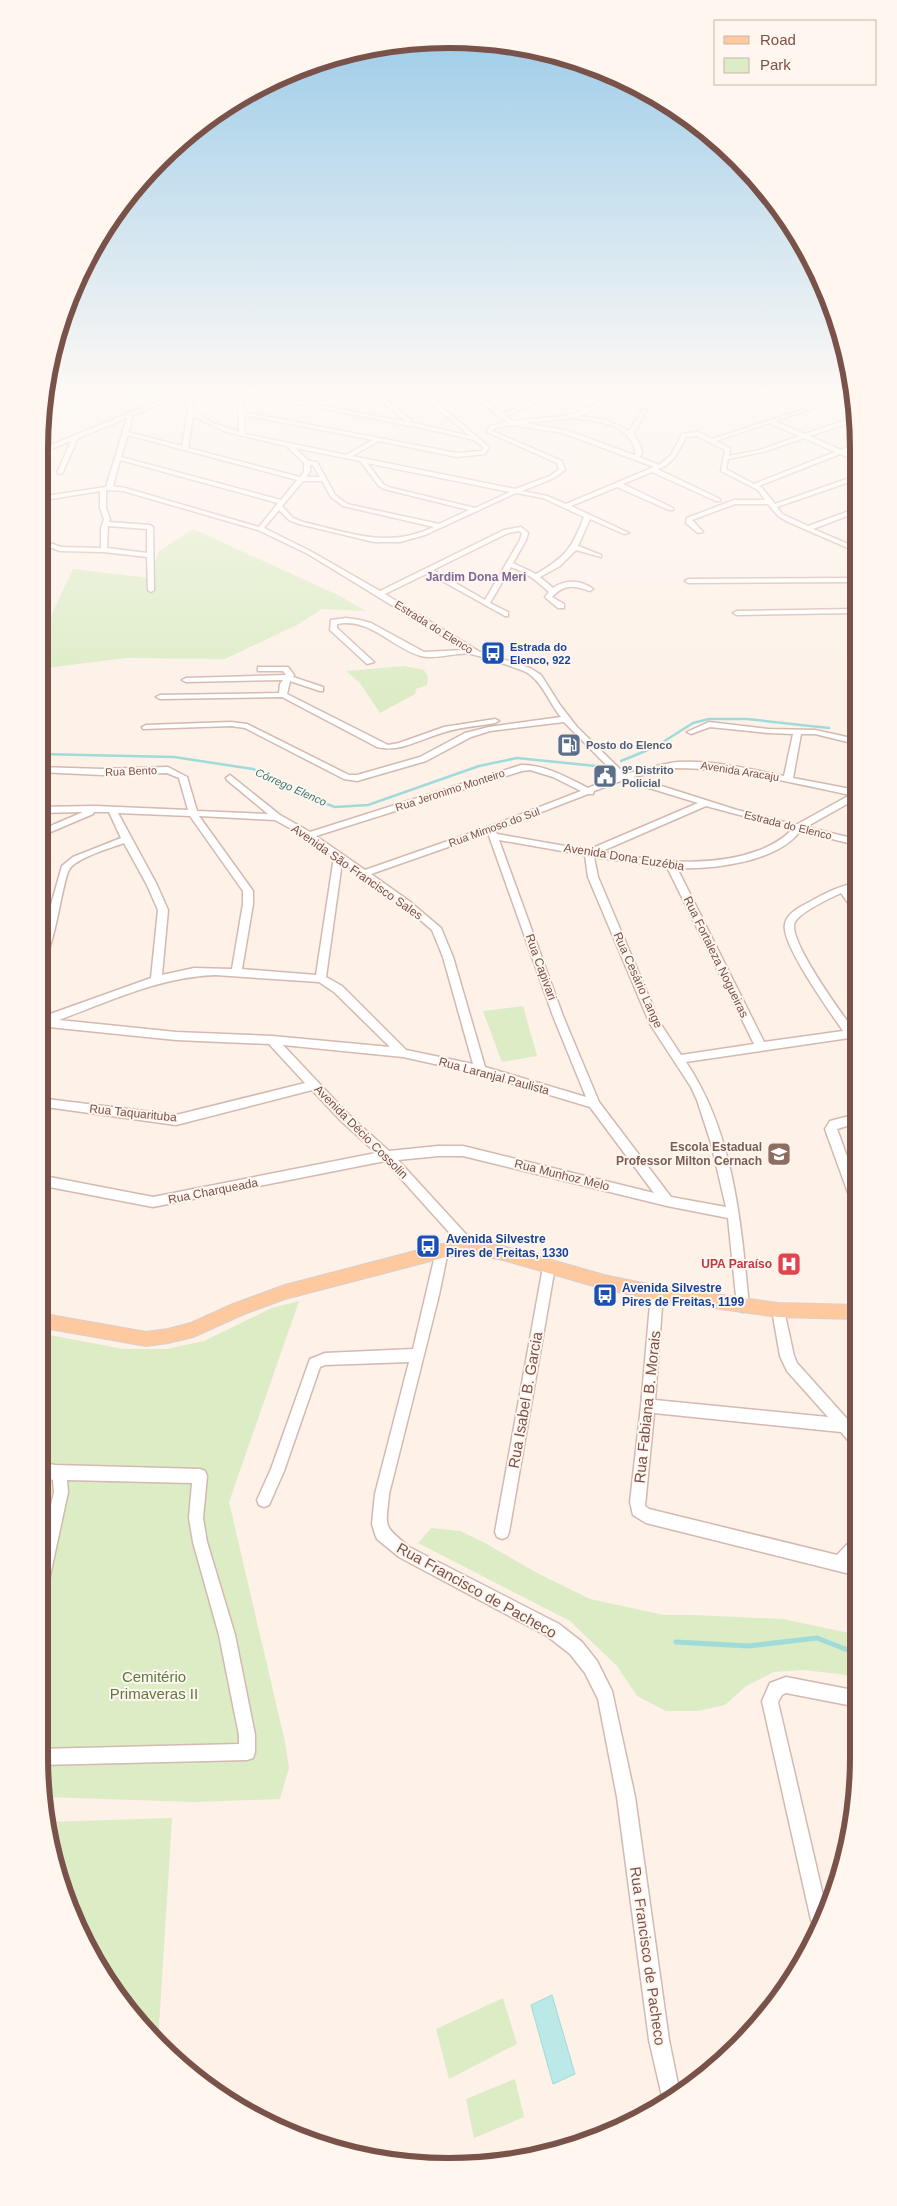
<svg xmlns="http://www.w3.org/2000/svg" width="897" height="2206" font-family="Arial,sans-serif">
<rect width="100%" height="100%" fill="#fdf1e8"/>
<path fill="#dcecc5" d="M135 393H175L129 413 126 404Z
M67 395 75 414H44L47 397Z
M193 529 338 595 366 611 322 609 297 625 225 659 126 658 39 669V641L73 569 149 578 159 551Z
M404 666 424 670 428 677 427 685 416 689 415 694 380 713 360 683 346 671Z
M523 1006 537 1056 502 1062 483 1011Z
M299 1301 229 1502 285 1742 289 1768 280 1799 194 1802 45 1797 39 1757V1333L123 1349H167L204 1341 272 1308Z
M431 1528 460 1531 485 1543 537 1573 590 1599 664 1615H693L783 1619 858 1635V1678L840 1674 803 1670 774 1672 746 1686 725 1705 697 1711H666L637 1696 617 1666 570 1621 418 1543Z
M172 1818 158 2042 140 2027 94 1962 61 1889 49 1822Z
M503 1998 517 2044 449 2079 436 2029Z
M515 2079 524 2117 474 2138 466 2099Z"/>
<path fill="#bbe9e7" stroke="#a1dbd9" d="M552 1995 575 2074 553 2084 531 2005Z"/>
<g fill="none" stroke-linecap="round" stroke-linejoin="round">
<path stroke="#a1dbd9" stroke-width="2.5" d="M39 754 174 757 253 769 316 800 335 807 368 805 479 766 517 758 596 766
M621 761 655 747 693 723 709 719H747L829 728"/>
<path stroke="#a1dbd9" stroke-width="5" d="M676 1642 748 1646 817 1638 858 1654"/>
<g stroke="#d3b9af" stroke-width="3">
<path id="minor" d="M178 393H185L133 415 128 432 182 446 188 412 186 393H191L194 411 211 422 239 432 238 393H243L244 412 457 453 481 451 484 448 474 440 445 433 246 393H256L407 422 372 393H378L411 420 410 422 470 436 419 393H425L489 447 485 454 457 457 379 441 352 456 515 489 550 476 559 469 557 463 487 432 490 426 507 422 469 393H474L503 414 533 401 522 393H527L538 399 553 393H560L506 416 513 421 571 415 620 393H626L579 416 606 420 629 431 643 409H647L633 434 640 444 642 454 639 457 659 465 671 455 682 434 698 432 712 439 854 393 855 395 774 421 805 434 855 417V421L810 436 841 450 855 444V448L845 452 855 456V460L840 454 759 486 762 488 775 504 855 476V480L777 507 782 514 808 526 855 509V513L813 529 855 547V551L786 521 778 516 768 504H735L692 520 703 532 698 533 686 523 687 518 734 500H765L758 490 721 471 725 450 697 436 686 437C679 450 673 466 657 469L720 499V501H716L652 472 623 484 673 508V510H669L617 487 571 506 629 533 624 534 590 519 578 546 601 555V557L576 550 560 566 540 577 553 588C565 579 581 580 593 589L590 591C574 586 565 583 552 597L564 604V608H558L546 598 545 597 549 592C537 581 526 572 511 567L490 603 508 612V616H505L428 573 385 594 480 652 530 668 541 675 560 705 577 727 625 774C642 770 660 764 678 762 714 760 749 769 784 776L793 734 768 733 710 727 691 734 687 732 709 722 768 729 815 730 856 739V744L815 734H801L793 778 856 790V799L806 827 856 839V845L800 831C778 862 711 870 677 868L764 1042 843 1031C831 1013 780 943 785 924 788 911 803 906 813 900 827 892 840 886 856 883V889L849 890 856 901V911L853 910 841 893C830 898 801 912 795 922 786 938 842 1014 853 1029H856V1037L686 1062C734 1133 741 1223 749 1306L748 1310 743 1312 738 1310 737 1306 728 1218 667 1206 463 1156H438L398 1160 474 1243 476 1247 474 1251 470 1252 466 1251 385 1161 153 1207 39 1185V1175L153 1197 376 1153 340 1120 312 1090 176 1125 39 1106V1098L176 1115 305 1083 269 1044 176 1040 39 1026V1018L151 978 158 910 147 885 124 843C111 848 75 858 69 870 61 885 54 960 39 963V947L62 866 73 857 121 838 109 812H94L93 814 39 837V831L83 812 39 813V807L95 806 188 810 179 778 167 773 102 775 39 772V767L102 769 168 767 187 777 197 811 268 814 227 780 226 778 230 775 280 815 310 832 521 765C546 765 566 777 588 788L617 776 564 722 490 731 471 737 426 761 357 781 344 779 245 728 231 726 143 729 142 727 146 725 231 722 247 724 349 775H357L420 757 465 733 489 727 561 717C549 703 543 682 526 672 515 667 484 657 471 654 460 651 437 660 421 656 392 648 370 617 337 624V628L374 662 367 664 330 630 331 620 346 618 360 620 371 623 424 652 465 650 308 554 258 530 123 491 106 490V508L110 519 109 522 150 525 153 527 154 590 151 592 148 590 147 557 104 552 60 551 39 543V539L61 547 101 548V528L104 519 100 508V491L39 501V497L106 487 127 418 78 438 62 474 57 473 71 441 39 454V450ZM244 415 373 440 346 455 245 434ZM193 416 226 432 286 446 304 463V472L300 477 188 448ZM573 418C599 421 630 423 636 454L634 455 566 430 525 423ZM769 423 799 436 760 450 729 456 730 448 716 441ZM512 425 563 433 654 467 566 504 547 496 522 491 554 478 565 470 562 461 492 431 494 428ZM128 435 297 480 281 500 121 457ZM804 438 835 452 754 484 726 469 728 459 763 452ZM295 448 360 461 379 486 384 489 469 510 439 524 347 504 335 495 317 462 309 461ZM120 460 278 503 259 527 125 488 113 486ZM367 463 510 492 475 508 388 487 383 484ZM310 465H313L320 477H306L310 472ZM303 481H322L331 497 343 506 434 527C386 549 351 533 303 522L293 518 282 506ZM516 493 543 498 584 517C572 548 566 557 536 574L513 563 526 540 528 533 521 527 504 530 380 591 312 552 264 528 279 510 289 520 299 524 374 542H400L425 535ZM108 526 147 529V553L107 548ZM519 531 522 533 520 540 485 600 433 570 508 533ZM676 768C735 768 793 783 850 795L796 825 737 810 633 777ZM530 770 553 777 581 791 488 827 365 870 316 836 522 771ZM623 780 698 803 588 850 497 834 495 830 588 794H593L594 791ZM706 806 792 829C784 839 772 845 760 850 707 870 654 860 600 852ZM118 813 190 816 243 891V904L232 969 194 968 162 975 168 910 157 885ZM199 816 275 820 306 837 334 857 316 975 242 969 253 904V891ZM488 833 553 1016 586 1097 485 1067 453 957 441 928 409 901 371 874ZM499 840 585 855 588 877 650 1024 691 1087 697 1100 711 1143 726 1207 671 1197 599 1102 563 1016ZM594 857 667 867 754 1044 681 1055 660 1023 598 877ZM342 862 403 905 432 930 443 957 473 1064 406 1050 342 986 326 977ZM215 975 319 982 334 992 390 1047 272 1036 176 1032 59 1020C110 1001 160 977 215 975ZM283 1045 403 1057 480 1074 590 1107 654 1193 463 1146H438L389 1151 348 1114Z
M45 419 48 421 42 428 43 420Z
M855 578V582L688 583 685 581 688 579Z
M855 609V613L737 615 733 613 737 611Z
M258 667H288L294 675 293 677 323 687V691H320L290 681 287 694 388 745 399 743 444 727 495 719 499 721 495 723C479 726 460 727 445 732 422 738 401 753 377 747L282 697 160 699 156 697 160 695 279 693 280 684 283 680 186 682 182 680 186 678 286 675 283 671H258Z
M857 1114V1123L837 1129 857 1184V1206L853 1205 851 1201 825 1129 830 1121Z
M442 1246 446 1247 448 1251 439 1295 389 1494C386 1529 382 1524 409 1547L559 1624 582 1642 597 1661 612 1691 635 1797 669 2040 680 2094 664 2105 649 2040 617 1797 598 1699 585 1673 570 1654 547 1636 399 1557 377 1539 375 1534 372 1524 375 1494 409 1362 325 1365 320 1367 284 1471 269 1505 264 1507 259 1505 257 1500 271 1469 310 1359 325 1353 413 1349 436 1251 438 1247Z
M549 1261 553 1263 555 1267 509 1532 507 1537 502 1539 497 1537 495 1532 543 1267 545 1263Z
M657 1287 662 1289 663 1293 655 1400 828 1417 787 1371 780 1356 772 1310 773 1306 778 1304 783 1306 784 1310 794 1356 797 1363 857 1430V1447L852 1445 841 1432 654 1413 645 1506 649 1509 837 1555 853 1538 858 1536V1554L853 1559 858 1560V1576L646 1523 633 1515 630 1502 641 1406 651 1293 652 1289Z
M39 1462 55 1465 200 1469 205 1471 207 1476 203 1518 207 1542 235 1635 255 1735V1752L253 1758 247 1760 40 1765 39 1749 239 1744V1735L219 1635 193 1542 189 1518 192 1483 67 1480 68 1492 47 1590 44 1595 39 1598V1558L54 1492 53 1480 39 1476Z
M786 1677 858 1691V1707L786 1693 782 1695 778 1702 826 1908 816 1927 814 1926 811 1920 762 1701 770 1683Z"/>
</g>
<g stroke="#d9cfcc" stroke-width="2">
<path id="major" d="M470 1240 503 1246 604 1275 657 1286 778 1303 857 1305V1319L778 1317 657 1300 604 1289 503 1260 470 1254 442 1258 285 1299 244 1314 193 1337 168 1343 146 1346 39 1327V1313L146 1332 168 1329 191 1323 233 1304 285 1285 442 1244Z"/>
</g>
<use href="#minor" fill="#fff" fill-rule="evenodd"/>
<use href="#major" fill="#fec99e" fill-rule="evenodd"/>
</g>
<linearGradient id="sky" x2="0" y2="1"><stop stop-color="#96c9e8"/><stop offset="0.56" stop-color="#fef9f5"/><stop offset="1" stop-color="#fef9f5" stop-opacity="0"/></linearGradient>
<rect width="897" height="702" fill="url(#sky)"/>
<defs>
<g id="bus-square" transform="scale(1.25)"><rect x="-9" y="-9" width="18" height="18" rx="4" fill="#1a4fb4" stroke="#fff6ef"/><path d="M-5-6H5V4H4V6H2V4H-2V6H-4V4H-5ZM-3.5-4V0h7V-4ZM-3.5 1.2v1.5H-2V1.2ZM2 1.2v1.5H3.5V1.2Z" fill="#fff"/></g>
<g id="fuel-square" transform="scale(1.25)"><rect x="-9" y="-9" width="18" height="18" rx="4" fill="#5c6f8a" stroke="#fff6ef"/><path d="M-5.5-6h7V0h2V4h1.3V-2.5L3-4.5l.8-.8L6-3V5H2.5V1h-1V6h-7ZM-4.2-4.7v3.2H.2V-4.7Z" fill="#fff"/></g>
<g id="civic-square" transform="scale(1.25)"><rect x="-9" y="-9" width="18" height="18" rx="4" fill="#5c6f8a" stroke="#fff6ef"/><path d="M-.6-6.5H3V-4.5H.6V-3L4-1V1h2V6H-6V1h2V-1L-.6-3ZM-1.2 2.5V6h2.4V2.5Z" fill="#fff"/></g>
<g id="school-square" transform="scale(1.25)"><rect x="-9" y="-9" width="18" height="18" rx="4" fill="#8d6e63" stroke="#fff6ef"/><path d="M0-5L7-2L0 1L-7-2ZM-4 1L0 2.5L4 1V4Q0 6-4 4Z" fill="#fff"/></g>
<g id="hospital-square" transform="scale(1.25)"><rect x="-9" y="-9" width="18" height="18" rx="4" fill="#e0444e" stroke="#fff6ef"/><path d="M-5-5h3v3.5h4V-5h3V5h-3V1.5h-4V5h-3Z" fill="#fff"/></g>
</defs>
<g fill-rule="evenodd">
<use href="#bus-square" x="493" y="653"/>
<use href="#fuel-square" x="569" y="745"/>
<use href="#civic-square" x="605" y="776"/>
<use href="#school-square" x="779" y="1154"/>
<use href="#bus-square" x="428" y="1246"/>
<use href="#hospital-square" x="789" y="1264"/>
<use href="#bus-square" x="605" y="1295"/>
</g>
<g text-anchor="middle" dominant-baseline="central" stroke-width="4" stroke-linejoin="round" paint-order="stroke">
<g font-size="11" fill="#79524a" stroke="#fff6ef">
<text transform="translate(434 627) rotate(32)">Estrada do Elenco</text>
<text transform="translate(131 771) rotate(-2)">Rua Bento</text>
<text transform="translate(740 771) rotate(9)">Avenida Aracaju</text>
<text transform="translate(450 790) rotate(-18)">Rua Jeronimo Monteiro</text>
<text transform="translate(788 825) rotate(14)">Estrada do Elenco</text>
<text transform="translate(494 827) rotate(-20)">Rua Mimoso do Sul</text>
</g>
<g font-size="11" font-weight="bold" fill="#164399" stroke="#fff6ef" text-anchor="start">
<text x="510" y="647">Estrada do<tspan x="510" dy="13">Elenco, 922</tspan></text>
</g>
<g font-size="11" font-weight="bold" fill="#4e5e75" stroke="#fff6ef" text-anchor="start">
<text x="586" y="745">Posto do Elenco</text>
<text x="622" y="770">9º Distrito<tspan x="622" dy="13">Policial</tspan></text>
</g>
<g font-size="11" font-style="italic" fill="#3a7776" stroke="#fff6ef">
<text transform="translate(291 787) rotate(24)">Córrego Elenco</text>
</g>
<g font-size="12" font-weight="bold" fill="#80669c" stroke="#fff6ef">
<text x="476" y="577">Jardim Dona Meri</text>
</g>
<g font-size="12" fill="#79524a" stroke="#fff6ef">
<text transform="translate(624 857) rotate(9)">Avenida Dona Euzébia</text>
<text transform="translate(357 872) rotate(35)">Avenida São Francisco Sales</text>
<text transform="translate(716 957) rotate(64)">Rua Fortaleza Nogueiras</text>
<text transform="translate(541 967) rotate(70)">Rua Capivari</text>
<text transform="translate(638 980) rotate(66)">Rua Cesário Lange</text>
<text transform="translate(494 1076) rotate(15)">Rua Laranjal Paulista</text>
<text transform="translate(133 1113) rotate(6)">Rua Taquarituba</text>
<text transform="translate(361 1132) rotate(45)">Avenida Décio Cossolin</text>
<text transform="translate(562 1175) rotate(14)">Rua Munhoz Melo</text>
<text transform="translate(213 1191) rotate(-11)">Rua Charqueada</text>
</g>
<g font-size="12" font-weight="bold" fill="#785e54" stroke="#fff6ef" text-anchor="end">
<text x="762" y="1147">Escola Estadual<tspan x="762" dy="14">Professor Milton Cernach</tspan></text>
</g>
<g font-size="12" font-weight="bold" fill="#164399" stroke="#fff6ef" text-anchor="start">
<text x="446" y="1239">Avenida Silvestre<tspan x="446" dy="14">Pires de Freitas, 1330</tspan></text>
<text x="622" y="1288">Avenida Silvestre<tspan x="622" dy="14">Pires de Freitas, 1199</tspan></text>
</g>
<g font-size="12" font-weight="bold" fill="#be3a42" stroke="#fff6ef" text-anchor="end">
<text x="772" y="1264">UPA Paraíso</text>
</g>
<g font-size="15" fill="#79524a" stroke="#fff6ef">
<text transform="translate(525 1400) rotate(-80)">Rua Isabel B. Garcia</text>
<text transform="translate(647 1407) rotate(-84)">Rua Fabiana B. Morais</text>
<text transform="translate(477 1590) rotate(29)">Rua Francisco de Pacheco</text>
<text transform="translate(648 1956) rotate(82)">Rua Francisco de Pacheco</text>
</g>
<g font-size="15" fill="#5b7a3f" stroke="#fff6ef">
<text x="154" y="1676">Cemitério<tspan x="154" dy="17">Primaveras II</tspan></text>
</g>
</g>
<path d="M0 0H897V2206H0ZM449 48H449A401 401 0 0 1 850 449V1757A401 401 0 0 1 449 2158H449A401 401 0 0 1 48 1757V449A401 401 0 0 1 449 48Z" fill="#fff6ef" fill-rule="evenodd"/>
<path fill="none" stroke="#79524a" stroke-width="6" d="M449 48H449A401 401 0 0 1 850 449V1757A401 401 0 0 1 449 2158H449A401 401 0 0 1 48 1757V449A401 401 0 0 1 449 48Z"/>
<rect x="714" y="20" width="162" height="65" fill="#fff6ef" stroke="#c9b4ad"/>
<rect x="724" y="36" width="25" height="8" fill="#fec99e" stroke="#c9b4ad"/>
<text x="760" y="45" font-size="15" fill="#79524a">Road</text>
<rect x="724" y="58" width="25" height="15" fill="#dcecc5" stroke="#c9b4ad"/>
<text x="760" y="70" font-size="15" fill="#79524a">Park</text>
</svg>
